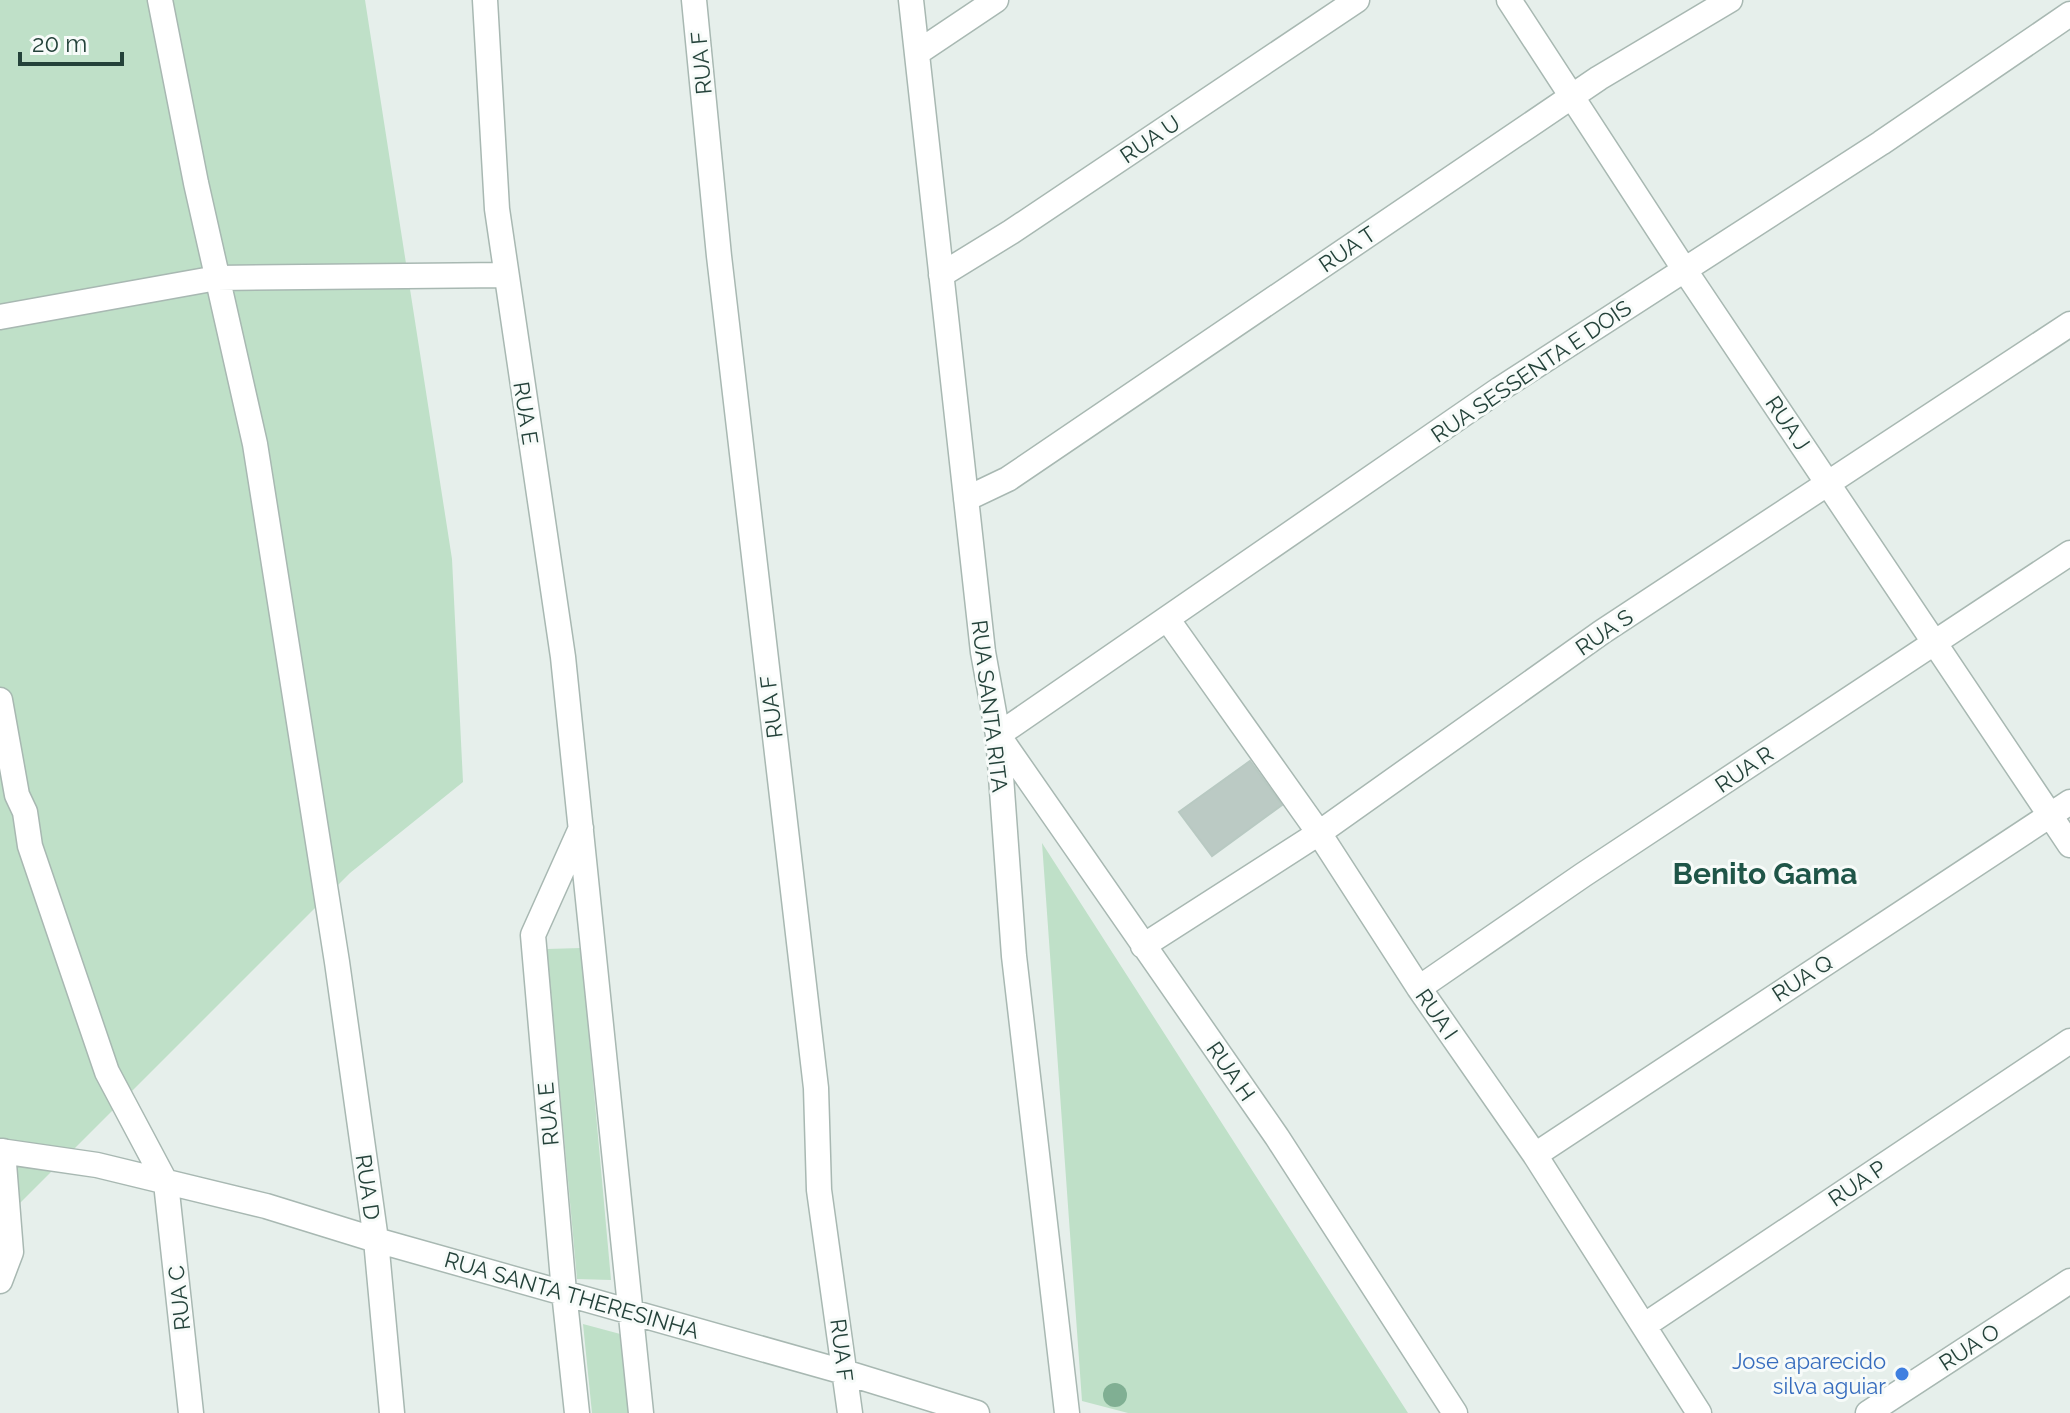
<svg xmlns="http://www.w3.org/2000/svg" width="2070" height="1413" font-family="Raleway,sans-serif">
<rect width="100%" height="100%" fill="#e6efeb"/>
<path fill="#bfe0c8" d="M0 0H365L452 559 463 782 350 873 0 1223Z
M1042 843 1408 1413H1128L1082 1401Z
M581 948 611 1280 577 1279 547 949Z
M583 1324 624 1335 632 1413H592Z"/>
<path fill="#bbcac4" stroke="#b8c9c2" stroke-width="2" d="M1250 761 1282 805 1212 856 1179 812Z"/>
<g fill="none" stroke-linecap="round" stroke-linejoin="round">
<g stroke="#a8b8b2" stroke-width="27">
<path id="minor" d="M160 0 196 183 255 444 337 962 376 1240 392 1413
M485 0 497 209 563 657 641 1413
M694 0 719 256 816 1088 819 1190 850 1413
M911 0 983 652 998 735 1014 956 1067 1413
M1509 0 1684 269 2070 845
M917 53 996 0
M941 275 1011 232 1357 0
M0 317 217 278 506 275
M966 499 1008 479 1599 78 1730 0
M1168 620 1319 833 1419 988 1535 1155 1699 1413
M0 700 17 795 25 812 30 846 107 1072 166 1183 191 1413
M1143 946 1319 833 1602 632 2070 324
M1419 988 1583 875 2070 553
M0 1151 97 1165 266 1206 376 1240 844 1372 977 1413
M1535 1155 2070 802
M0 1281 11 1252 3 1151
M1645 1325 2070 1041
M577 1413 564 1292 533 935 581 828
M1455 1413 1277 1137 998 735 1500 389 1881 143 2070 14
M1868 1413 2070 1281"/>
</g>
<use href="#minor" stroke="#fff" stroke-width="24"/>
</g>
<circle fill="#80af93" cx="1115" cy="1395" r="12"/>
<circle fill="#3f7fe0" stroke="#f7fbf9" stroke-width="3" cx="1902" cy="1374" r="8"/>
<g text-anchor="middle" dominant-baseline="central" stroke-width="6" stroke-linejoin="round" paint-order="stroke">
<g font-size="22" fill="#24423a" stroke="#f7fbf9">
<text transform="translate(701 63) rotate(-95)">RUA F</text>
<text transform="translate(1150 139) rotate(-34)">RUA U</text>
<text transform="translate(1347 249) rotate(-34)">RUA T</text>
<text transform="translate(1531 371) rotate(-34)">RUA SESSENTA E DOIS</text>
<text transform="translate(526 413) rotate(81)">RUA E</text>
<text transform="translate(1788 423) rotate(56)">RUA J</text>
<text transform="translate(1604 632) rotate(-34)">RUA S</text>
<text transform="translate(990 706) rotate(83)">RUA SANTA RITA</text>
<text transform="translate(771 707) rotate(-97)">RUA F</text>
<text transform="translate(1744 769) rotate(-34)">RUA R</text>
<text transform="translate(1802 978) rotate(-33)">RUA Q</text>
<text transform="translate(1437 1014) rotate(55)">RUA I</text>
<text transform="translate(1231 1071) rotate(55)">RUA H</text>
<text transform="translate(548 1114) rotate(-95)">RUA E</text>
<text transform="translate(1857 1183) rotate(-34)">RUA P</text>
<text transform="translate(368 1187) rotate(82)">RUA D</text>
<text transform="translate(572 1295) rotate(16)">RUA SANTA THERESINHA</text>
<text transform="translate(179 1298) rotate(-96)">RUA C</text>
<text transform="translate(1969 1347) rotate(-33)">RUA O</text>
<text transform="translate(842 1350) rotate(83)">RUA F</text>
</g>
<g font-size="22" fill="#366cbe" stroke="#f7fbf9" text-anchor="end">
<text x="1886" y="1361">Jose aparecido<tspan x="1886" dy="25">silva aguiar</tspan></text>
</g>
<g font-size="30" font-weight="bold" fill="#1f5548" stroke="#f7fbf9">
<text x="1765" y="873">Benito Gama</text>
</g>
</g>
<path d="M20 52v12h102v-12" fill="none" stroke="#24423a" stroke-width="4"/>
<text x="32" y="52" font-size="24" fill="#24423a" stroke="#f7fbf9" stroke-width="6" paint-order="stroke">20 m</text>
</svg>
